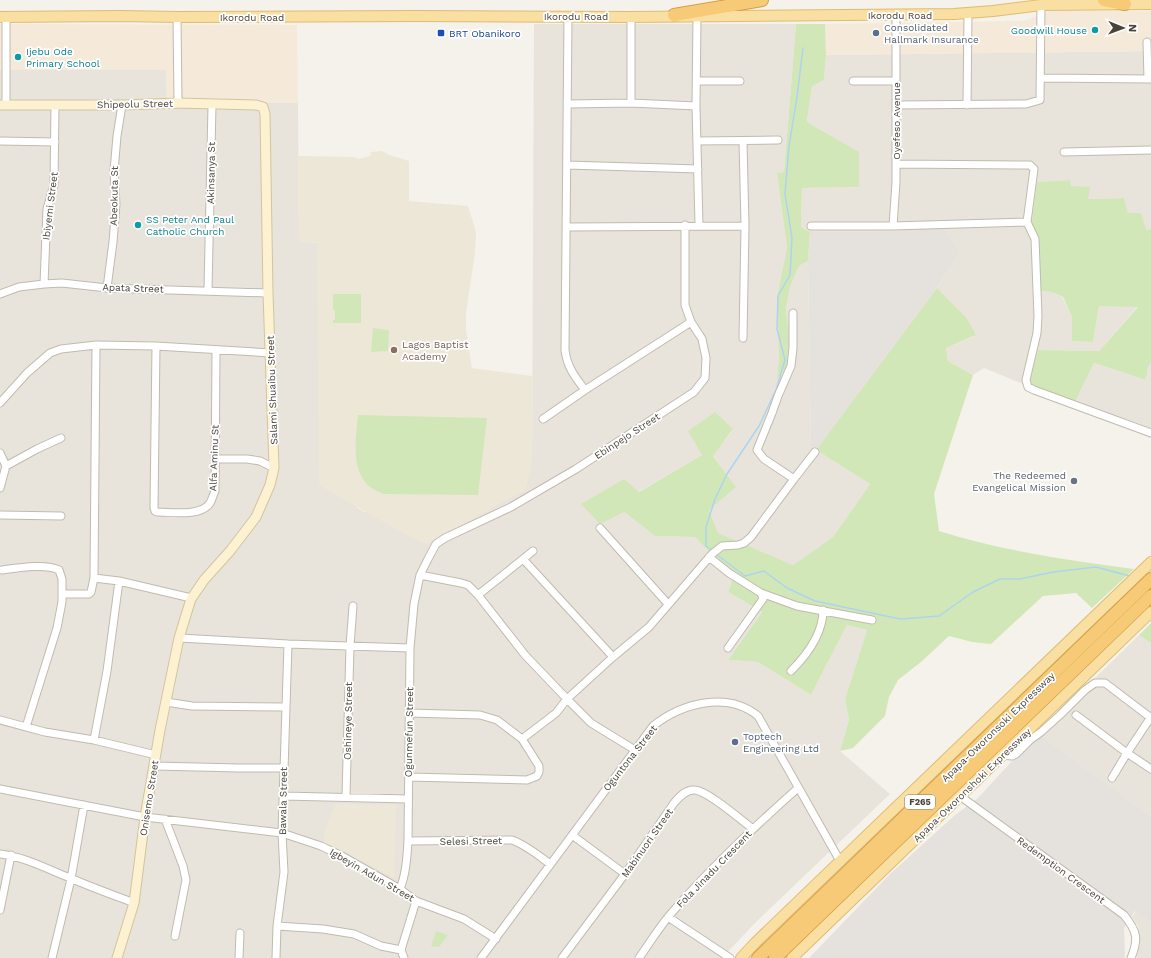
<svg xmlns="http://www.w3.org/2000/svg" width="1151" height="958" font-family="'Work Sans',sans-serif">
<rect width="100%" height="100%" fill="#f5f2ec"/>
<path fill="#e9e4db" d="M534 24H796L784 172 777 173 787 248 777 296 779 358 778 379 789 337 786 309 790 287 799 266 808 261 811 449 816 450 870 484 833 537 793 565 718 534 709 510 735 487 713 455 733 430 702 455 638 492 624 512 655 536 695 537 733 577 728 592 762 612 728 660 758 662 811 695 847 625 867 630 845 699 849 720 840 751 890 794 755 923 722 958H0V70H166L167 100 298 103 299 241 317 243 356 507 365 512 532 463Z
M1151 51V229L1146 230 1128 214 1124 198 1088 199 1071 186 1070 180 1037 182 1031 227 1039 291 1051 292 1062 297 1072 317V341L1093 342 1099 306H1138L1099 351 1038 350 1028 386 984 368 973 375 948 361 946 348 975 336 966 317 937 288 960 253 904 222V231L810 232 801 227 802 188 859 187 807 122 812 85 824 80 826 55Z
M1151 362V428L1129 420 1074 404 1094 363 1146 380 1148 367Z
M1139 635 1151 643V816L1037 735Z
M1136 911 1151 922V958H1137L1140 940 1138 926 1132 917Z"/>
<path fill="#f5e9da" d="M1050 11H1151V51L826 55 825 24 1023 21Z
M0 24 297 25 298 103 167 100 166 70H0Z"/>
<path fill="#e5e2dd" d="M905 222H939L960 253 937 288 816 450 811 449 808 261 810 232 904 231Z
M1037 734 1151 816V922L1135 911 1124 928 1125 956 1124 958H809L890 874 954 816 978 798Z"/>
<path fill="#ede7d7" d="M382 151 389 155 409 161V201L468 206 476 232 475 253 466 313V331L472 368 532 376V463L525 490 426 544 396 529 319 485 317 243 299 241 298 156 354 157 359 159 370 156 371 152Z
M335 804 396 805 394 878 340 850 325 844 324 834Z"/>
<path fill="#d2e7b8" d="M796 24H825L826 55 824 80 812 86 807 121 810 124 859 152V187L802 188 801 227 810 232 808 261 799 266 790 287 786 309 789 337 787 367 777 380 779 358 777 296 787 248 777 173 784 172Z
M1070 180 1071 186 1090 187 1088 199 1124 198 1128 213H1141L1146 230 1151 229V362L1148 367 1146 380 1094 363 1074 404 1028 386 1038 350 1099 351 1138 307 1099 306 1093 342 1072 341V317L1063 297 1051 292 1039 291 1031 227 1037 182Z
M937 288 966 317 976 335 946 348 948 361 973 375 934 494 939 531C1002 551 1068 560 1134 569L1092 608 1076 593 1043 596 991 644 972 642 949 636 921 662 898 680 889 697 885 716 853 748 840 751 849 720 845 699 867 630 847 625 811 695 758 662 728 660 762 612 728 592 733 577 695 537 655 536 624 512 600 524 581 504 624 479 639 492 702 455 688 431 715 412 733 429 713 456 736 487 709 510 718 533 793 565 833 537 870 484 816 450Z
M333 294H361V323H333V320H335V310H333Z
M373 328 389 330 388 351 371 352Z
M358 415 487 418 478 495 384 494C379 492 374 490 370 487 350 471 356 438 358 415Z
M1151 623V643L1139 635Z
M436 931 448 935 439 947 431 946Z"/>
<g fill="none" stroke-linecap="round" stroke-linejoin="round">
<path stroke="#add4ee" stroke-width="1.5" d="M712 550 706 546V527L715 499 727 474 759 426 776 390 785 360 777 329 778 296 790 275 792 238 785 194 789 146 797 97 803 48
M716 554 745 576 764 571 787 588 815 601 900 619 939 616 973 592 1000 579H1020L1053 572 1096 567 1130 576"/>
<g stroke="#c1baaf" stroke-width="9">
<path id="street" d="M568 16 565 350C567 367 575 377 585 390
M697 16 696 106 699 225
M6 17V105
M177 17 178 103
M1147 42 1148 79
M1041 78 1151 79
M697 81H740
M853 81H896
M631 103V17
M567 104 631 103 696 106
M896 105 1026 104 1040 100 1041 5
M967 105 968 13
M0 141 55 142
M697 141 778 140
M1064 152 1151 150
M896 164 1030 165 1034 169 1027 222 1035 239 1038 316 1037 333 1026 380 1028 387 1034 390 1151 433
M567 165 698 169
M811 226H893L1027 222
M893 226 896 182V15
M566 227 745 226
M44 284 47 209 54 185 55 105
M107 288 113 242 116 204 114 171 117 136 122 105
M208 290 212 105
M0 294 19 287 44 284 62 283 107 288 268 293
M743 338 745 226 743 141
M156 346 154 508 155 511 157 512C172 512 201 517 210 503 212 500 213 495 215 491L216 350
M0 403 27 373 50 353 61 349 96 345 156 346 271 353
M543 419 585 390 691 322
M0 453 6 466 0 488
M215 459H247L260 461 274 468
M6 466 37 449 61 438
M794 479 815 452
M0 515 61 516
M600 528 668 604
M709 557 729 573 761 593 763 599 728 648
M523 559 613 657
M2 570C17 568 45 563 59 570L62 579V594
M420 575 461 583 468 585 478 595 525 655 567 699 591 723 635 750
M94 578 119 581
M761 593 797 606 872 620
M478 595 533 551
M179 638 288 644 410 648
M791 671C807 655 823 634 823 610
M166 702 192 706 286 707
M1076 715 1127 753 1112 778
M1151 717 1127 753 1151 769
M0 720 45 732 94 740 156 755
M26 727 57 628 62 602V594H89L91 592 94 578 96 345
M522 739 556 713 567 699 613 657 649 627 712 554 722 546 738 545 744 543 751 537 794 479 764 459 757 450 772 413 778 396 791 366 793 348V313
M94 740 107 671 119 581 187 597 191 599
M1002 755 1012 756 1016 754 1030 740 1041 732 1060 715 1085 690 1095 683H1105L1151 718
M154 766 239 768H284
M409 777 527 780 537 776 539 772V766L522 739 497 720 480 715 410 713
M0 789 145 817 282 833 321 846 342 856 400 889 416 901 464 919 496 939
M284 796 408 799
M346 796 350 646 353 606
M960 796 1124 915C1137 931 1139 939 1131 958
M165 819 183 866 186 880 175 936
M572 835 625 874
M408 841 512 840C526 845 538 855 550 864
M0 854C25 857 47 869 70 878 91 887 113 895 134 903
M400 889C406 874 407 857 408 841L410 648 414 604 420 575 428 559 436 544 445 538 511 507 576 469 694 392 705 378 706 358 702 339 691 322 685 305V225
M0 910 11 855
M668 917 730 958
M277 926 323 929 354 934 381 946 401 950
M52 958 71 879 84 805
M239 958 240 933
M276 958 277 926 284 872 282 833 288 644
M404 958 401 950 416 901
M481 958 653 726C682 703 727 691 758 716L840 861
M562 958 625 874 674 803C679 797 686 789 695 790 708 791 741 820 753 829
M639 958C649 944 658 929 669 916 708 870 753 828 798 788"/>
</g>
<g stroke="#d2c49f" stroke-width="11">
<path id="secondary" d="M0 105H122L178 103 256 105 263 107 265 114 268 293 274 468 270 485 256 517 230 551 204 580 191 599 186 615 179 638 160 730 145 817 134 903 117 958"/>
</g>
<g stroke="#dfbc71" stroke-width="12">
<path id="primary" d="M0 17 120 16 177 17 416 16 631 17 954 14 993 11 1041 5 1151 4
M741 958 755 943 1151 562
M792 958 1151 612"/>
</g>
<g stroke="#d69f46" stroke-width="14">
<path id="highway" d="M1104 0 1125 4
M674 15 762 0
M758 958 1151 579
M775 958 1151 596"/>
</g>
<use href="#street" stroke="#fff" stroke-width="7"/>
<use href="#secondary" stroke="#fcf1d0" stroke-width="9"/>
<use href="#primary" stroke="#f9dfa2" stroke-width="10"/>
<use href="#highway" stroke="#f6ca76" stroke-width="12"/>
</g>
<g fill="#0f9aa8" stroke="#fff" stroke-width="1.5">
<circle cx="1095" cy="30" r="4"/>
<circle cx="18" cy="57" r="4"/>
<circle cx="138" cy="225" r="4"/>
</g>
<rect fill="#1a4fb4" stroke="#fff" stroke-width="1.5" x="437" y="29" width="8" height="8" rx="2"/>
<g fill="#5c6f8a" stroke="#fff" stroke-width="1.5">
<circle cx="876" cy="33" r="4"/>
<circle cx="735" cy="742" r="4"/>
</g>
<circle fill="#8d6e63" stroke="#fff" stroke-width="1.5" cx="394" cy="350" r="4"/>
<circle fill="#6b7280" stroke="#fff" stroke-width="1.5" cx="1074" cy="481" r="4"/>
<g text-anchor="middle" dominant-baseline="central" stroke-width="3.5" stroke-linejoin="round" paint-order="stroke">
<rect fill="#fff" stroke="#807b75" stroke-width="1" x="905" y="795" width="30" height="14" rx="3"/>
<g font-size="9" font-weight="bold" fill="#4a433a">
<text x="920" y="802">F265</text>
</g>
<g font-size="10" fill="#4a433a" stroke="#fff">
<text x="900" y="15">Ikorodu Road</text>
<text x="576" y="16">Ikorodu Road</text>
<text x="252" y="17">Ikorodu Road</text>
<text transform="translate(135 104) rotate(-1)">Shipeolu Street</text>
<text transform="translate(896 121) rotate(-90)">Oyefeso Avenue</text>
<text transform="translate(211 173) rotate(-89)">Akinsanya St</text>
<text transform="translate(114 196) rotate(-89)">Abeokuta St</text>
<text transform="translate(50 206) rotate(-83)">Ibiyemi Street</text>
<text transform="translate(133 288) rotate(2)">Apata Street</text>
<text transform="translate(272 390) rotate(-92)">Salami Shuaibu Street</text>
<text transform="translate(627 436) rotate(-33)">Ebinpejo Street</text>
<text transform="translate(214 458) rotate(-88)">Alfa Aminu St</text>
<text transform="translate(348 721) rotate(-89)">Oshineye Street</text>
<text transform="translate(998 727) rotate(-44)">Apapa-Oworonsoki Expressway</text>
<text transform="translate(409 732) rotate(-89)">Ogunmefun Street</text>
<text transform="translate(630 758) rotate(-52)">Oguntona Street</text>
<text transform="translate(972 785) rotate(-44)">Apapa-Oworonshoki Expressway</text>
<text transform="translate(149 798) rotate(-81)">Onisemo Street</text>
<text transform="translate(283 801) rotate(-89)">Bawala Street</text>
<text transform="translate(471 841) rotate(-1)">Selesi Street</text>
<text transform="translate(647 843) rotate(-55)">Mabinuori Street</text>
<text transform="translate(714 869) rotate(-46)">Fola Jinadu Crescent</text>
<text transform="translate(1061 870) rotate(36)">Redemption Crescent</text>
<text transform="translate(372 875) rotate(30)">Igbeyin Adun Street</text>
</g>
<g font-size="10" fill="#4e5e75" stroke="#fff" text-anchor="start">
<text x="884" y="27">Consolidated<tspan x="884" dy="12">Hallmark Insurance</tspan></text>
<text x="743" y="736">Toptech<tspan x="743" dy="12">Engineering Ltd</tspan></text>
</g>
<g font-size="10" fill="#0d838f" stroke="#fff" text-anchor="start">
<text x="1087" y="30" text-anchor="end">Goodwill House</text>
<text x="26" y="51">Ijebu Ode<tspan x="26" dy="12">Primary School</tspan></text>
<text x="146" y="219">SS Peter And Paul<tspan x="146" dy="12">Catholic Church</tspan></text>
</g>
<g font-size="10" fill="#164399" stroke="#fff" text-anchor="start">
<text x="449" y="33">BRT Obanikoro</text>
</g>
<g font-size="10" fill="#785e54" stroke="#fff" text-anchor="start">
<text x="402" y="344">Lagos Baptist<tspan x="402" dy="12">Academy</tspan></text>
</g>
<g font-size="10" fill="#5b616d" stroke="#fff" text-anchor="end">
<text x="1066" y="475">The Redeemed<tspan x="1066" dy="12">Evangelical Mission</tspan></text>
</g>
</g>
<g transform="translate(1123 28) rotate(91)" stroke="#ffffff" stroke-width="3" paint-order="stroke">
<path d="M0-3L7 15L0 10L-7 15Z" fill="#4a433a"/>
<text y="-6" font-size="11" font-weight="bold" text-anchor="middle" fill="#4a433a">N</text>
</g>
</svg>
